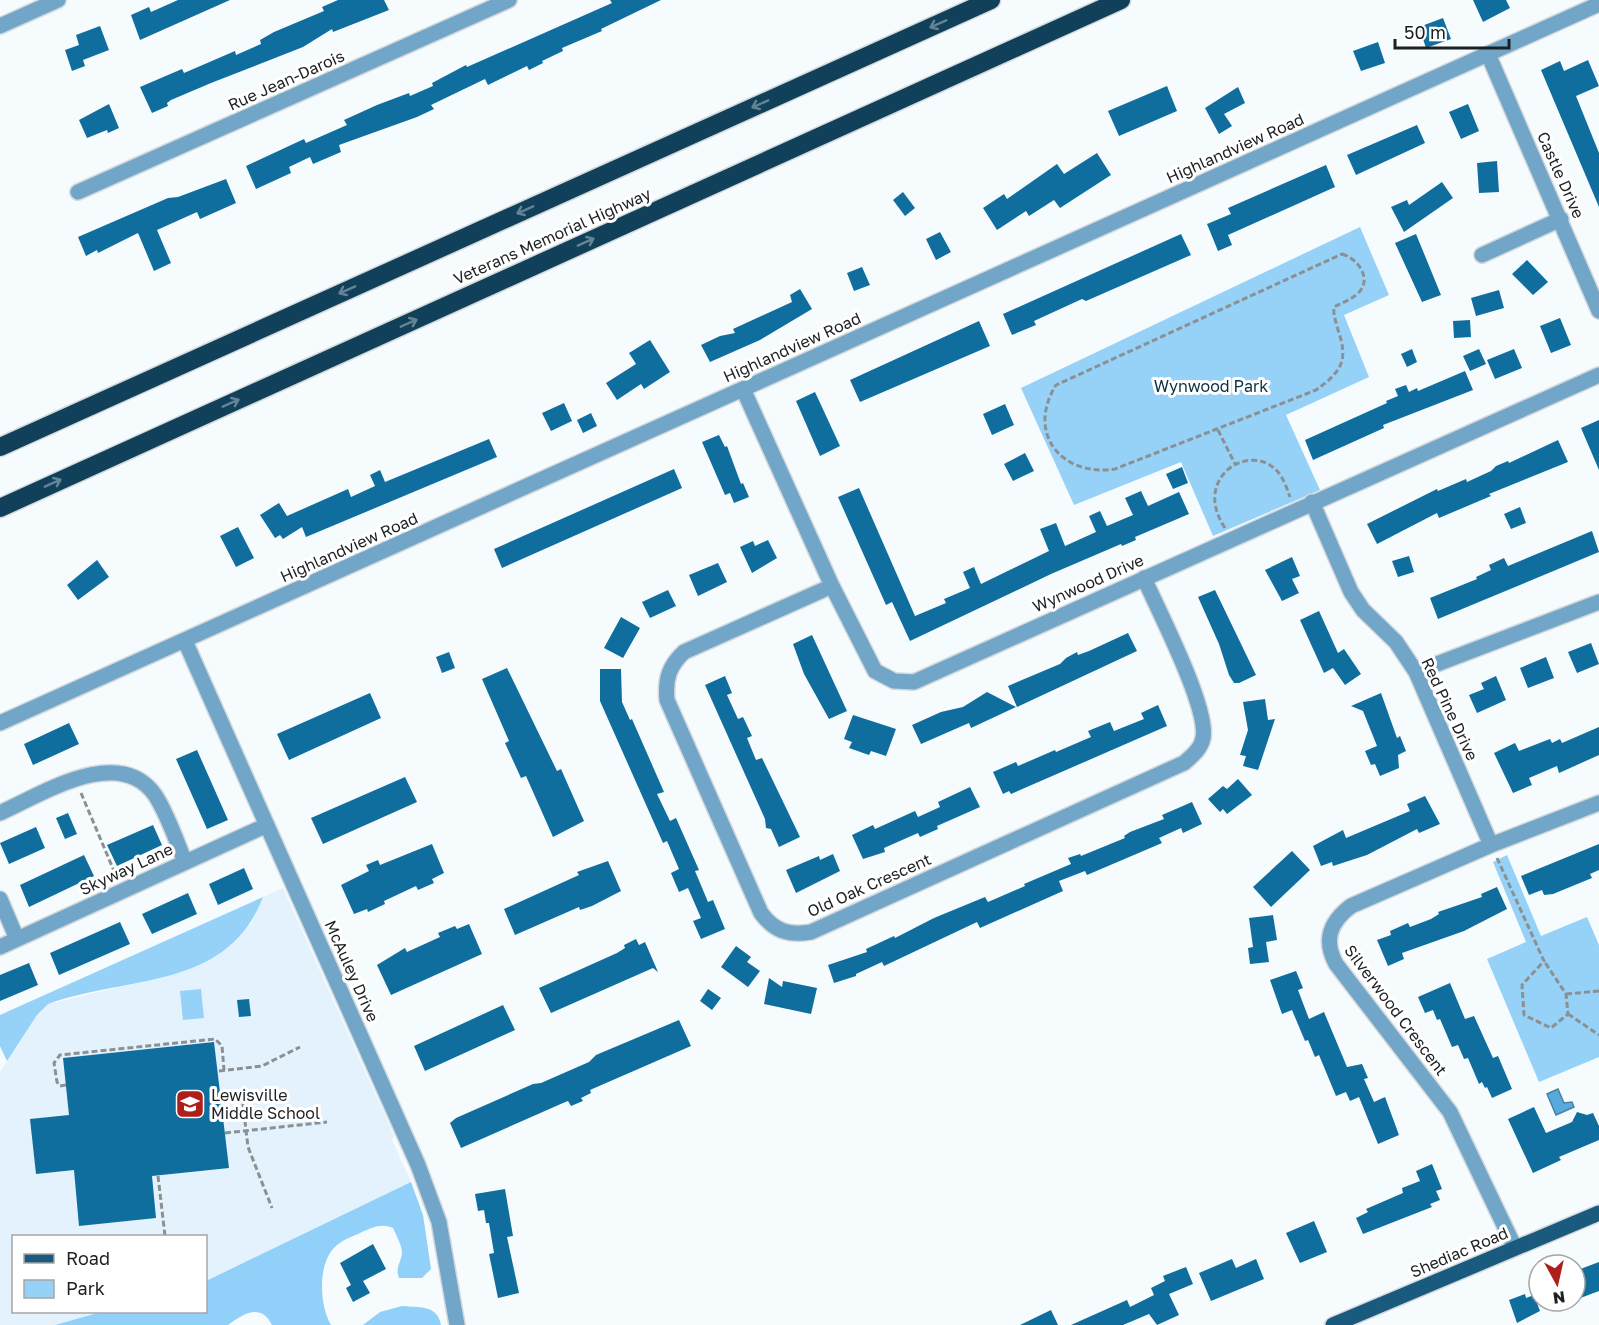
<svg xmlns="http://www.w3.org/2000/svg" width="1599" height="1325" font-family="'Golos Text',sans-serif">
<rect width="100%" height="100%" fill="#f6fbfe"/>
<path fill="#e3f2fd" d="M283 888 394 1136 392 1140 411 1182 206 1281V1236H14V1312H101L55 1325H0V1072L37 1015 48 1004 158 978 205 962 251 924 263 897Z"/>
<path fill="#96d1f8" d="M1360 227 1389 295 1344 315 1369 377 1286 415 1320 490 1213 536 1181 462 1074 505 1021 388Z
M1507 855 1541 936 1587 917 1599 945V1057L1539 1082 1487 959 1526 942 1493 862Z
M263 897C227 991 127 975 48 1004L37 1015 7 1061 0 1046V1015Z
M201 989 204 1018 183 1020 180 991Z"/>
<path fill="#91d0f9" d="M411 1182 423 1215 431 1269 422 1278H399C395 1267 401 1263 402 1253 402 1245 396 1235 393 1228 382 1223 373 1227 362 1232 354 1236 344 1239 337 1245 317 1261 319 1305 331 1325H272C261 1303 244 1313 228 1325H55L101 1312H206V1281Z
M402 1306C419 1308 437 1304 441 1325H363L380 1312Z"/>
<path fill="#59aadc" stroke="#4781a4" stroke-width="1.5" d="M1558 1089 1564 1103 1572 1102 1574 1107 1556 1115 1547 1094Z"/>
<path fill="#0f6e9d" d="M178 0H230L140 40 131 15 149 7 151 12Z
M338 0H384L389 10 333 32 332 29 303 47 211 83 171 100 167 103 168 106 152 113 140 87 182 69 184 73 235 51 236 55 261 44 260 40 274 32 324 11 322 7Z
M610 0H661L601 29 602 31 562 48 563 51 542 61 543 63 529 70 527 66 488 85 485 79 431 105 434 109 417 117 339 145 341 152 313 164 310 157 289 167 291 173 256 189 246 166 304 139 306 143 347 125 344 120 377 105 409 93 410 96 433 86 432 83 466 65 467 67 612 3Z
M1473 0H1506L1510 8 1483 22Z
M1443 18 1451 39 1426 48 1419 27Z
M100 26 109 50 83 60 85 66 72 71 65 50 79 45 76 35Z
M1378 42 1385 63 1361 71 1353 51Z
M1588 60 1599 86 1576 96 1599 153V207L1541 70 1560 61 1564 71Z
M1167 86 1177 111 1119 136 1108 111Z
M1238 87 1245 103 1224 114 1232 126 1219 134 1205 108Z
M109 104 119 128 108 133 107 130 87 138 79 120Z
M1468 104 1479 131 1461 139 1449 112Z
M1417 125 1425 143 1356 175 1347 155Z
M1097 153 1111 175 1060 208 1054 200 1029 216 1026 211 997 230 983 208 1004 194 1007 199 1057 164 1064 174Z
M1497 161 1499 192 1479 193 1477 163Z
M1326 165 1335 187 1228 235 1232 245 1218 251 1207 224 1231 214 1228 208Z
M226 179 236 203 200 219 197 212 157 230 171 263 154 271 138 233 98 253 97 250 86 256 78 237 168 198 178 197Z
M1442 182 1453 198 1404 232 1391 207 1407 200 1409 205Z
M903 192 915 208 905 216 893 200Z
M940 232 951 252 936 260 926 239Z
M1181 234 1191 255 1086 301 1082 299 1034 321 1036 325 1012 335 1003 314Z
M1416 234 1441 295 1422 302 1395 243Z
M1527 260 1548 282 1533 295 1512 274Z
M862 267 870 285 854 291 847 273Z
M800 289 812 309 760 340 710 362 701 345 720 336 735 333 733 329 792 302 790 295Z
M1499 290 1504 308 1476 316 1471 298Z
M1560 318 1571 345 1551 353 1540 326Z
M1470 320 1471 337 1454 338 1453 321Z
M979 321 990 346 860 402 850 380Z
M650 340 670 372 644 389 641 384 617 400 606 383 636 364 629 353Z
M1412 349 1417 362 1407 367 1401 354Z
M1479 349 1486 364 1470 371 1463 356Z
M1514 349 1522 368 1495 379 1487 360Z
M1465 371 1473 390 1383 425 1384 428 1313 460 1305 440 1387 403 1386 401 1398 396 1395 389 1406 385 1409 392 1417 388 1418 391Z
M815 392 840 446 820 456 796 401Z
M564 403 572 421 551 431 542 413Z
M1005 404 1014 425 992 435 983 414Z
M591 413 597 426 583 433 577 420Z
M1599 420V470L1581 428Z
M719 435 725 447 727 446 741 484 743 483 749 497 734 503 730 493 725 495 702 442Z
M489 439 497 457 306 537 302 527 283 539 280 535 275 538 260 515 279 503 287 516 348 489 351 497 375 486 370 475 380 470 385 482Z
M1558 440 1568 462 1489 494 1491 496 1439 518 1437 513 1377 544 1367 524 1437 489 1438 491 1466 479 1467 482 1491 471 1496 466 1508 461 1509 463Z
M1025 453 1034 471 1013 481 1004 464Z
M1182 467 1188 483 1173 489 1166 474Z
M674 469 682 488 502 568 494 549Z
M859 488 915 616 946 603 944 599 970 588 963 572 974 567 981 584 1049 551 1040 529 1056 523 1065 546 1096 532 1089 516 1100 511 1107 526 1133 515 1125 498 1141 491 1148 506 1179 492 1189 514 1135 537 1136 540 1122 546 1121 544 1051 574 910 641 892 602 886 605 838 497Z
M1520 507 1526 523 1511 529 1504 514Z
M238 527 254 558 236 567 220 536Z
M1592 531 1599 552 1438 619 1430 598 1477 579 1476 577 1491 570 1489 565 1504 558 1508 566Z
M768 540 777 558 752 573 740 547 753 541 755 546Z
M1409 556 1414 572 1398 577 1392 561Z
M1292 557 1300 576 1292 579 1299 593 1282 601 1265 570Z
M97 560 109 577 78 600 67 585Z
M718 563 727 582 698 596 689 575Z
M668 590 676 606 650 618 642 602Z
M1215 590 1256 675 1239 683H1234L1229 675 1219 644 1198 597Z
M1319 611 1338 653 1344 649 1361 674 1345 685 1333 668 1324 673 1300 620Z
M621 617 640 628 623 658 604 648Z
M1128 633 1137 651 1017 707 1008 686 1060 664 1066 658 1077 652 1078 655 1089 651Z
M812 635 847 711 829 719 804 674 793 644Z
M1591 643 1599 664 1577 673 1568 652Z
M449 652 455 668 442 673 436 657Z
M1546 657 1554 678 1528 688 1520 668Z
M507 668 557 771 561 769 584 821 553 837 526 776 521 778 505 743 509 741 482 679Z
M600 669H621L622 702 630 720 632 719 664 792 657 794 670 821 676 818 699 870 695 871 708 902 713 900 725 929 701 939 693 921 701 918 688 888 679 892 671 873 679 869 667 841 663 843 600 701Z
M725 676 732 693 727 695 738 719 743 717 752 736 747 738 756 760 762 758 800 837 779 847 771 829 766 828 765 819 705 685Z
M1496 676 1506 700 1477 713 1469 695 1484 689 1481 683Z
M987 692 1016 707 971 728 969 723 921 744 912 725 941 712 963 707Z
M370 693 381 718 289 760 277 734Z
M1381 693 1397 738 1400 736 1406 751 1398 755 1399 768 1380 776 1375 764 1371 765 1365 751 1377 746 1363 711 1351 706Z
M1265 699 1268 720 1275 719 1258 770 1243 766 1246 756 1240 755 1248 730 1243 702Z
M1158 705 1167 726 1011 794 1009 791 1003 794 993 772 1016 762 1018 766 1055 750 1056 752 1091 737 1088 731 1110 722 1114 731 1144 719 1141 713Z
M853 715 896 729 886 756 871 751 869 755 849 748 852 742 844 739Z
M69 723 79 744 33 765 24 744Z
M1599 727V755L1559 773 1557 766 1529 778 1532 785 1513 793 1494 753 1515 743 1519 751 1550 739 1552 743 1560 739 1562 743Z
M197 750 228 820 207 829 176 759Z
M405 777 417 802 323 844 311 818Z
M1238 779 1252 795 1227 814 1223 809 1220 812 1208 799 1223 786 1227 789Z
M970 787 980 807 937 826 938 829 920 837 918 833 884 848 885 852 863 859 852 835 873 825 875 829 915 811 918 817 940 807 938 802Z
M1425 796 1440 824 1419 833 1417 829 1367 855 1333 866 1332 862 1321 866 1313 846 1343 830 1346 838 1410 811 1407 804Z
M1192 802 1202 824 1183 833 1181 828 1159 838 1162 843 1087 875 1085 871 1059 881 1063 891 980 928 977 922 884 966 882 962 856 974V976L834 983 828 965 867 952 866 949 894 936 895 938 934 918 985 897 988 902 1025 886 1024 884 1071 864 1068 858 1080 854 1081 856 1125 838 1124 836 1130 832 1164 819 1162 815Z
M68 813 77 834 65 839 56 818Z
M153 825 162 845 117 866 107 845Z
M36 827 45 848 9 864 0 843Z
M432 844 444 873 432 879 434 883 418 890 416 886 384 901 385 904 368 912 367 909 354 914 341 885 369 871 366 865 378 860 380 865Z
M1599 844V870L1590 874 1592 878 1553 894 1544 895 1542 890 1529 895 1521 876Z
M1292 851 1310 870 1271 907 1253 887Z
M833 854 840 871 796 893 786 870 819 856 820 860Z
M84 855 94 876 29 907 20 885Z
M608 861 621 891 592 906 580 910 579 907 515 935 504 909 579 875 577 872Z
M244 868 253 889 218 905 209 884Z
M1497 887 1507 909 1464 931 1402 953 1404 959 1388 966 1377 940 1391 935 1390 931 1408 923 1410 927 1431 919 1439 914 1438 912 1482 897 1481 894Z
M188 893 197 914 152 934 142 914Z
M1273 915 1277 940 1266 942 1269 962 1250 964 1248 948 1253 947 1249 918Z
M120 922 130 944 59 975 50 953Z
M469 924 482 954 391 995 377 965 405 948 407 952 440 937 438 933 455 926 457 929Z
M636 939 639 945 645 942 658 972 653 968 551 1013 539 988 617 953 625 948 624 945Z
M736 946 751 957 747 962 760 971 748 987 721 967Z
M29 963 38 985 0 1001V975Z
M1296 971 1303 988 1298 990 1309 1019 1324 1012 1347 1067 1362 1064 1368 1078 1364 1079 1374 1102 1385 1097 1399 1135 1378 1144 1359 1097 1350 1101 1346 1092 1336 1096 1319 1055 1315 1057 1308 1040 1305 1041 1292 1010 1282 1014 1270 980Z
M769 978 782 987 783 981 817 988 811 1014 764 1004Z
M1450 983 1465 1019 1474 1016 1493 1058 1498 1056 1512 1089 1492 1098 1487 1087 1485 1088 1482 1082 1479 1084 1468 1058 1464 1059 1458 1045 1452 1047 1440 1019 1437 1020 1433 1010 1425 1013 1418 997Z
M708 989 721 998 712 1010 700 1001Z
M249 999 251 1016 239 1017 237 1000Z
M503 1005 515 1030 425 1071 414 1046Z
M679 1020 691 1046 590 1090 591 1093 581 1098 583 1101 571 1106 568 1101 563 1103 461 1148 450 1123 456 1118 533 1084 541 1083 589 1062 596 1055Z
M214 1042 229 1168 152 1176 156 1218 79 1226 74 1170 36 1174 30 1119 69 1115 63 1058Z
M1534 1107 1546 1133 1572 1122 1577 1112 1587 1115 1593 1113 1599 1126V1140L1559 1157 1561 1160 1533 1173 1508 1119Z
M1432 1164 1442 1189 1436 1191 1440 1200 1430 1204 1432 1207 1363 1234 1356 1218 1368 1212 1366 1209 1403 1193 1402 1188 1420 1181 1416 1171Z
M505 1189 513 1236 507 1237 519 1293 498 1298 489 1254 494 1253 489 1223H486L484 1210 478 1211 475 1194Z
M1314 1221 1327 1252 1300 1263 1286 1233Z
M373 1244 386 1269 363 1281 370 1293 353 1302 346 1288 351 1285 340 1263Z
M1232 1259 1236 1268 1256 1259 1264 1279 1211 1301 1199 1273Z
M1599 1262V1291L1575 1300V1271Z
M1186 1267 1193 1284 1169 1294 1179 1315 1157 1325 1149 1314 1123 1325H1071L1127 1300 1130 1307 1154 1295 1151 1288 1165 1281 1163 1276Z
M1525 1294 1526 1298 1534 1295 1540 1311 1517 1323 1509 1300Z
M1051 1310 1058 1325H1020Z"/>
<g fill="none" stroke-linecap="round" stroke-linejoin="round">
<g stroke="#d3d8db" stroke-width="18">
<path id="minor" d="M0 26 58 0
M1488 54 1599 311
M78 192 509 0
M1482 255 1561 219
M743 389 832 586 875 671 894 681 914 682 1599 375
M1312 502 1351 592 1363 610 1396 642 1416 672 1491 845
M832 586 684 652C669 666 665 679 667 700L761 913C774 931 789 936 811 932L1184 763C1192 756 1201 749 1203 738 1209 708 1158 610 1144 578
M185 641 418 1165 439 1222 457 1325
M1416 672 1599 602
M0 723 1599 4
M0 813C42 794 119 744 155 795 168 815 176 840 185 862
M0 899 17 939
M0 947 267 825
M1515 1248 1450 1112 1336 964C1323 940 1330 922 1351 906L1491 845 1599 803"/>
</g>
<g stroke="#d3d8db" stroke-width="18">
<path id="major" d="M1333 1325 1599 1213"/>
</g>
<g stroke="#d3d8db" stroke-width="21">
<path id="highway" d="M0 447 991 0
M0 508 1121 0"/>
</g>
<path stroke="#8b9092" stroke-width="3" stroke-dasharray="6 3" stroke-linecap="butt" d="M1342 254C1359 259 1374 281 1356 295 1350 300 1341 303 1334 307 1333 315 1336 322 1338 330 1349 361 1341 372 1316 390L1115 469C1061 477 1026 433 1056 385Z
M1218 430 1235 464
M1225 528C1191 478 1250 440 1278 472 1284 479 1287 489 1290 497
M81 793 117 878
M1497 858 1544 961 1522 985 1524 1015 1551 1028 1568 1014 1566 994 1544 961
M1566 994 1599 991
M1568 1014 1599 1035
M219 1071 262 1066 300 1047
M66 1085 60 1086 57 1082 54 1063 60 1055 215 1039 222 1046 224 1070
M222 1099 242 1096 248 1147 272 1208
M225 1133 327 1122
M158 1176 165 1236"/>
<use href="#minor" stroke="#71a6c8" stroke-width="15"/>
<use href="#major" stroke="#1a5a7e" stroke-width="15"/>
<use href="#highway" stroke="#10405a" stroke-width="18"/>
</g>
<defs><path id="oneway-shaft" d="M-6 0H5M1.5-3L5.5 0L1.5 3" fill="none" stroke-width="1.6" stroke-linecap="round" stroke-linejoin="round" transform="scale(1.5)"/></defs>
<g stroke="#648394">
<use href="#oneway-shaft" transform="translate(938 24) rotate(156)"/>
<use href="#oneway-shaft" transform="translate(760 104) rotate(156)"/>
<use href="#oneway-shaft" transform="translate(525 210) rotate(156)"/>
<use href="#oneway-shaft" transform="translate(586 242) rotate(-24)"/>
<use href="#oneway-shaft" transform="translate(347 290) rotate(156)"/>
<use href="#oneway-shaft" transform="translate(409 323) rotate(-24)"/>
<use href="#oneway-shaft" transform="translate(231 403) rotate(-24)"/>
<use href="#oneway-shaft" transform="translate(53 483) rotate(-24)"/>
</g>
<defs>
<g id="school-square" transform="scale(1.5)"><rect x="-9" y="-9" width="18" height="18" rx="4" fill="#ae1e1a" stroke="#fff"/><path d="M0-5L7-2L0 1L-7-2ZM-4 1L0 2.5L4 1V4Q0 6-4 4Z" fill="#fff"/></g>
</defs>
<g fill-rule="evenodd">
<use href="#school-square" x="190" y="1104"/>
</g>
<g text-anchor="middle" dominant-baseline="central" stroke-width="6" stroke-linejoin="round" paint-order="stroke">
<g font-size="16" fill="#1d2022" stroke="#fff">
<text transform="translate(286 80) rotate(-24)">Rue Jean-Darois</text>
<text transform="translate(1235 148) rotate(-24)">Highlandview Road</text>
<text transform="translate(1561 175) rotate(66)">Castle Drive</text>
<text transform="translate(552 236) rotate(-24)">Veterans Memorial Highway</text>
<text transform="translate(792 347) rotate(-24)">Highlandview Road</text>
<text transform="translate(349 547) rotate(-24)">Highlandview Road</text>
<text transform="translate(1088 583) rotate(-24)">Wynwood Drive</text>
<text transform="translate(1450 709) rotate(65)">Red Pine Drive</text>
<text transform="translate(126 869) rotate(-25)">Skyway Lane</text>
<text transform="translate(869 885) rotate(-24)">Old Oak Crescent</text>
<text transform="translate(352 971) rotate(66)">McAuley Drive</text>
<text transform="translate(1396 1010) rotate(53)">Silverwood Crescent</text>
<text transform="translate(1459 1252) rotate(-23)">Shediac Road</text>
</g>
<g font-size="16" fill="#0b3044" stroke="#fff">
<text x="1211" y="386">Wynwood Park</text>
</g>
<g font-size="16" fill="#1d2022" stroke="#fff" text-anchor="start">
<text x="211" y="1095">Lewisville<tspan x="211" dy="18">Middle School</tspan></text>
</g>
</g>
<rect x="12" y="1235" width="195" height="78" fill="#ffffff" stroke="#a5a6a7" stroke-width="1.5"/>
<rect x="24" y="1254" width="30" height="9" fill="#1a5a7e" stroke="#a5a6a7" stroke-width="1.5"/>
<text x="66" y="1265" font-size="18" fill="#1d2022">Road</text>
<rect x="24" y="1280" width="30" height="18" fill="#96d1f8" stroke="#a5a6a7" stroke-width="1.5"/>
<text x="66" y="1295" font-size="18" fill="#1d2022">Park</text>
<g transform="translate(1557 1283) rotate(172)"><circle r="28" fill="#ffffff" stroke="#a5a6a7" stroke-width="1.5"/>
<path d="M0-4.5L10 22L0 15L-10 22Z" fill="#ae1e1a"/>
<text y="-9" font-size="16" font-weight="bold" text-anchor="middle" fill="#1d2022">N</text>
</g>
<path d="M1395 39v9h114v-9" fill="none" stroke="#1d2022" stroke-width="3"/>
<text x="1404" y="39" font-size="18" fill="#1d2022" stroke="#ffffff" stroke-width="4.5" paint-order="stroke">50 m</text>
</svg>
